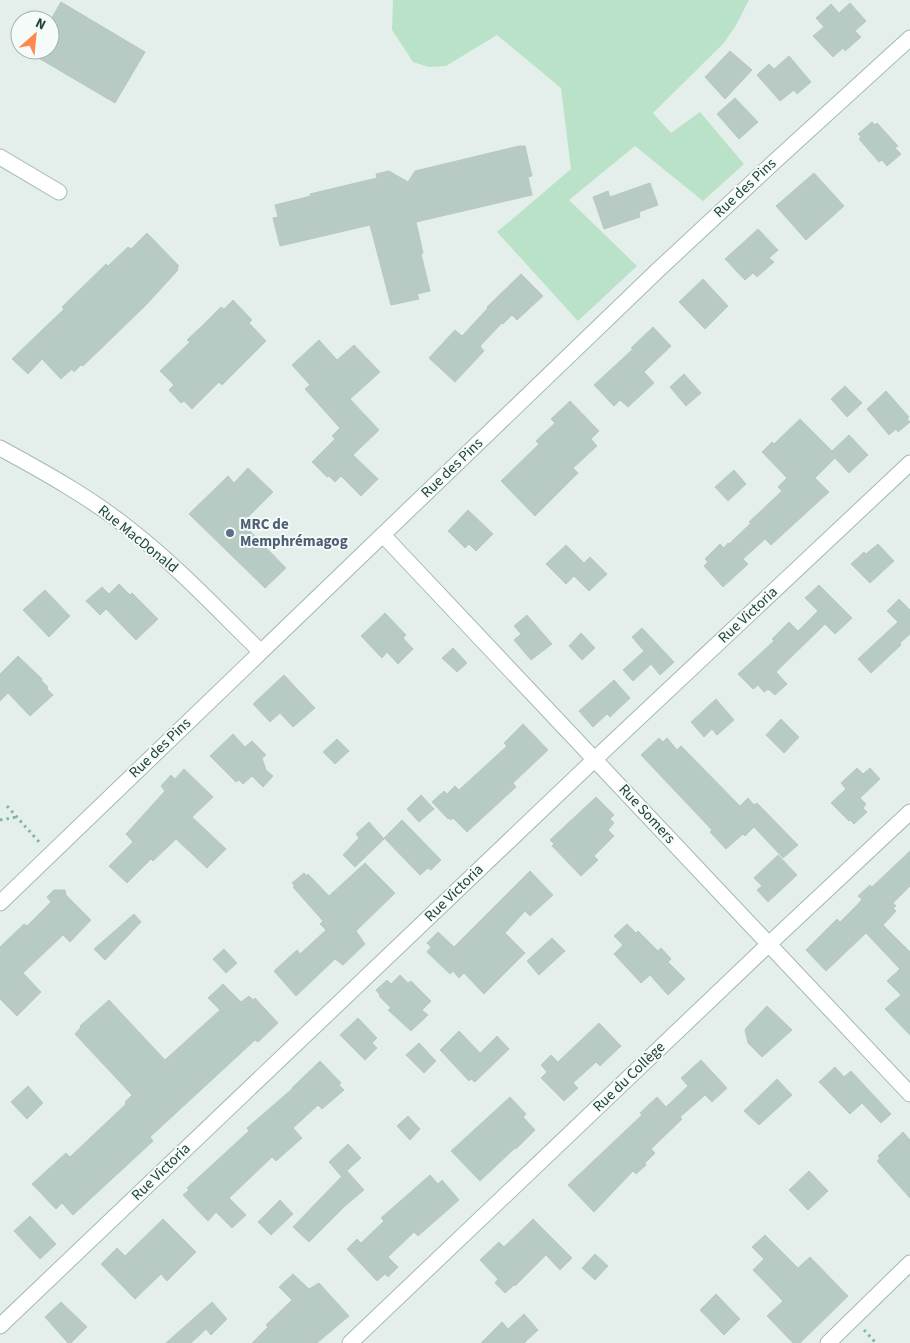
<svg xmlns="http://www.w3.org/2000/svg" width="910" height="1343" font-family="'Source Sans 3',sans-serif">
<rect width="100%" height="100%" fill="#e4efeb"/>
<path fill="#bae2c8" d="M393 0H749L735 27 723 44 653 113 671 133 700 112 744 164 703 201 635 146 569 200 637 266 578 321 497 232 571 169 561 88 497 35 446 66 429 67 413 62 392 30Z"/>
<path fill="#b8cac4" stroke="#b5c9c2" d="M61 2 145 52 115 103 25 50H50V21Z
M850 3 866 21 855 31 861 37 845 51 843 48 833 57 813 36 824 27 816 18 831 4 839 13Z
M730 51 752 70 725 99 705 77Z
M789 56 811 82 797 94 794 90 780 101 757 75 769 64 774 69Z
M735 98 758 122 739 139 717 114Z
M872 122 875 125 877 123 898 146 895 148 901 154 887 166 882 160 879 162 859 139 861 137 858 134Z
M519 146H525L532 176 528 177 532 195 416 222 423 253 421 254 430 291 417 294 419 299 391 305 370 225 280 246 273 218 278 217 275 205 311 196 310 194 377 178 376 174 389 171 408 182 415 171Z
M814 173 844 206 806 240 776 206Z
M650 183 658 205 639 212 640 217 604 229 593 197 608 191 610 197Z
M758 229 778 250 769 258 774 262 757 277 753 273 745 280 725 259Z
M147 233 179 266 177 268 178 270 146 305 83 366 81 365 74 372 72 369 61 379 42 359 28 374 12 359 64 309 62 307 106 264 108 266 128 247 131 249Z
M521 274 543 296 517 320 512 315 503 324 502 323 480 346 484 351 455 382 429 358 455 330 462 336 488 308 487 307Z
M703 279 728 306 705 329 679 302Z
M233 300 252 320 249 323 266 341 222 385 219 382 192 409 184 401 181 403 169 390 174 385 160 371 190 342 187 340 202 326 221 307 224 309Z
M653 327 671 346 644 372 654 383 628 407 620 400 614 406 594 385 633 349 631 348Z
M319 340 337 360 354 345 380 372 350 399 379 430 353 455 378 479 361 496 341 476 335 482 329 476 327 477 312 462 335 439 332 436 340 428 305 389 310 385 292 365Z
M684 374 701 393 686 406 670 387Z
M845 386 862 403 847 417 831 399Z
M886 391 909 417 907 419 910 422 898 432 896 429 889 435 867 409Z
M570 401 599 431 591 439 597 446 573 468 578 473 535 516 501 481 539 444 536 441 555 423 551 419Z
M800 419 832 451 849 435 868 455 849 473 835 458 815 478 829 492 771 545 765 539 743 559 748 564 723 587 704 566 708 562 705 559 720 544 724 548 728 543 729 544 751 523 749 522 782 491 778 487 787 478 762 452 772 442 774 444Z
M248 468 273 492 242 523 286 568 265 588 189 514 228 476 234 483Z
M734 470 746 484 728 501 715 487Z
M468 510 493 534 476 551 469 544 465 548 448 531Z
M878 544 894 561 870 583 851 564 864 552 866 554Z
M566 545 584 563 590 557 607 574 589 591 574 576 566 584 546 564Z
M119 584 130 595 132 593 158 619 136 640 106 609 100 615 86 601 102 587 109 594Z
M819 585 852 618 835 634 825 624 776 672 787 684 775 695 768 689 764 692 758 685 753 689 738 674 774 641 772 639 789 622 798 631 818 611 805 598Z
M45 590 70 616 49 637 23 610Z
M899 599 910 610V634L900 643 901 645 871 673 858 659 898 622 887 611Z
M385 613 406 635 403 638 413 649 398 664 387 652 382 658 361 636Z
M527 615 552 644 531 660 514 640 521 634 514 626Z
M642 628 674 662 660 675 651 664 633 681 623 670 644 651 632 637Z
M581 633 595 648 582 660 569 646Z
M453 648 467 663 457 672 442 658Z
M18 656 42 679 41 680 48 687 47 689 53 695 30 716 8 693 0 701V674Z
M284 675 315 708 293 727 280 713 270 722 253 704Z
M614 680 630 698 610 717 607 714 593 727 579 711Z
M716 699 734 720 717 735 712 729 704 737 691 722Z
M781 719 799 737 784 753 766 735Z
M523 724 548 750 513 783 516 787 467 832 453 818 451 820 449 818 448 819 432 802 444 791 447 794 455 786 459 790 507 746 504 743Z
M233 734 245 747 252 741 266 755 262 758 266 770 273 776 263 787 252 776 243 784 239 780 236 782 210 756Z
M659 738 663 742 667 738 677 750 681 746 740 806 748 798 754 805 757 803 798 845 783 858 754 827 745 836 743 834 726 849 710 832 712 830 641 755Z
M337 739 349 751 335 764 323 752Z
M857 768 863 774 870 768 880 779 860 798 866 804 863 808 867 812 854 824 850 820 849 821 831 803 846 789 841 783Z
M184 769 213 797 192 817 226 849 207 868 176 839 153 861 151 859 127 883 109 866 133 842 126 834 165 791 161 786 171 775 175 779Z
M421 795 434 809 419 822 407 809Z
M596 797 614 815 610 819 614 823 608 830 614 836 594 856 598 860 581 876 552 846 554 844 550 840Z
M402 820 441 860 431 870 428 868 420 875 384 838Z
M369 822 384 839 355 867 343 855 359 838 356 834Z
M910 851V886L893 903 896 906 893 908 896 911 883 925 910 952V1035L885 1009 901 995 887 981 900 969 866 933 826 971 806 950 837 919 840 922 860 902 862 899 858 896 870 885 872 887Z
M778 855 797 875 768 902 757 890 762 886 754 878Z
M365 863 395 893 356 931 365 944 343 965 335 959 296 996 274 971 297 950 300 954 326 930 320 924 323 921 293 887 295 886 292 883 304 873 307 876 308 874 329 896Z
M530 871 553 895 530 916 525 911 505 933 525 953 484 994 464 973 459 978 453 971 450 974 427 952 431 947 427 943 438 932 454 947Z
M54 890H65L66 895 91 920 70 942 63 935 23 973 41 992 17 1016 0 999V947L24 924 27 926 51 902 47 897Z
M134 914 141 922 105 960 94 949Z
M627 924 636 933 638 931 658 951 661 948 671 959 668 962 685 979 668 995 650 975 641 983 614 954 623 945 614 936Z
M552 938 565 951 539 975 527 961Z
M224 949 237 963 226 973 213 959Z
M400 975 408 983 411 981 431 1001 422 1010 428 1015 411 1031 388 1010 391 1008 379 996 380 995 376 990 387 980 391 984Z
M223 984 241 1002 249 996 253 1000 255 998 278 1023 258 1042 255 1040 150 1137 153 1141 73 1215 62 1203 56 1209 32 1184 66 1153 70 1157 126 1104 125 1102 132 1095 75 1034 81 1027 80 1026 109 1000 165 1060 220 1010 208 998Z
M767 1006 792 1030 762 1057 748 1043 745 1030 748 1026Z
M358 1018 377 1038 372 1043 377 1048 365 1060 340 1035Z
M599 1023 621 1046 600 1066 596 1062 573 1083 578 1088 564 1101 541 1078 547 1072 541 1065 551 1055 558 1062Z
M459 1031 480 1053 497 1036 509 1049 475 1082 471 1079 469 1081 440 1050Z
M419 1043 436 1061 424 1073 406 1055Z
M701 1060 727 1088 712 1102 705 1095 680 1117 682 1119 651 1149 655 1153 645 1163 646 1165 636 1174 633 1171 594 1212 568 1185 642 1115 640 1113 657 1097 666 1107 688 1086 681 1078Z
M320 1061 341 1083 339 1085 344 1090 322 1109 318 1105 293 1128 302 1138 276 1161 272 1157 229 1198 246 1215 232 1228 216 1212 208 1221 183 1195 189 1190 187 1188 249 1131 247 1128 292 1089V1088Z
M835 1067 844 1077 851 1071 891 1114 881 1123 862 1103 850 1114 819 1082Z
M777 1079 792 1095 759 1125 744 1111Z
M28 1086 43 1103 27 1119 11 1102Z
M510 1097 526 1114 523 1117 535 1130 516 1149 515 1148 480 1181 451 1151Z
M408 1116 420 1129 410 1140 397 1126Z
M903 1132 910 1140V1198L877 1161 880 1158 878 1156Z
M348 1144 361 1158 341 1176 329 1162Z
M347 1171 364 1190 345 1206 309 1242 293 1227Z
M809 1171 828 1191 808 1210 789 1190Z
M430 1175 438 1184 442 1180 459 1200 418 1236 414 1232 388 1257 398 1267 388 1277 385 1274 377 1281 347 1249 357 1239 361 1243 384 1221 381 1218Z
M280 1200 293 1214 271 1235 258 1222Z
M30 1216 56 1244 40 1259 14 1231Z
M163 1219 196 1252 167 1281 161 1274 135 1299 101 1264 117 1248 125 1256Z
M533 1219 572 1258 560 1270 546 1255 515 1286 514 1285 505 1293 495 1283 498 1279 480 1260 499 1242 504 1247Z
M765 1235 798 1268 810 1257 848 1296 800 1343H793L767 1316 783 1301 753 1270 764 1259 752 1247Z
M595 1254 608 1266 595 1280 582 1268Z
M293 1274 309 1289 319 1283 349 1316 317 1343H252L268 1327 266 1325 292 1300 279 1287Z
M716 1294 740 1319 724 1335 700 1310Z
M61 1302 87 1327 71 1343H68L45 1317Z
M212 1302 227 1319 211 1335 206 1329 191 1343H166Z
M524 1314 538 1330 524 1343H481L502 1322 508 1329Z"/>
<g fill="none" stroke-linecap="round" stroke-linejoin="round">
<g stroke="#a5b8b3" stroke-width="17">
<path id="minor" d="M0 157 59 192
M0 448C46 473 91 498 132 531 178 567 218 610 260 651
M383 535 910 1094
M0 903 658 270 774 162 910 38
M0 1326 595 759 910 463
M350 1343 769 944 910 812
M828 1343 910 1263"/>
</g>
<path stroke="#80b6a9" stroke-width="3" stroke-dasharray="2.5 4" stroke-linecap="butt" d="M7 806 40 843
M0 820 17 817
M864 1330 876 1343"/>
<use href="#minor" stroke="#fff" stroke-width="15"/>
</g>
<circle fill="#5c6f8a" stroke="#f5fbf8" stroke-width="2" cx="230" cy="533" r="5"/>
<g text-anchor="middle" dominant-baseline="central" stroke-width="4" stroke-linejoin="round" paint-order="stroke">
<g font-size="15" fill="#20433c" stroke="#f5fbf8">
<text transform="translate(745 188) rotate(-43)">Rue des Pins</text>
<text transform="translate(452 468) rotate(-44)">Rue des Pins</text>
<text transform="translate(138 539) rotate(39)">Rue MacDonald</text>
<text transform="translate(748 615) rotate(-43)">Rue Victoria</text>
<text transform="translate(160 748) rotate(-44)">Rue des Pins</text>
<text transform="translate(647 814) rotate(47)">Rue Somers</text>
<text transform="translate(454 893) rotate(-44)">Rue Victoria</text>
<text transform="translate(629 1077) rotate(-44)">Rue du Collège</text>
<text transform="translate(161 1172) rotate(-44)">Rue Victoria</text>
</g>
<g font-size="15" font-weight="bold" fill="#4e5e75" stroke="#f5fbf8" text-anchor="start">
<text x="240" y="524">MRC de<tspan x="240" dy="17">Memphrémagog</tspan></text>
</g>
</g>
<g transform="translate(35 35) rotate(27)"><circle r="24" fill="#f5fbf8" stroke="#a0b1ad"/>
<path d="M0-4L9 19L0 12L-9 19Z" fill="#ff8851"/>
<text y="-8" font-size="14" font-weight="bold" text-anchor="middle" fill="#20433c">N</text>
</g>
</svg>
